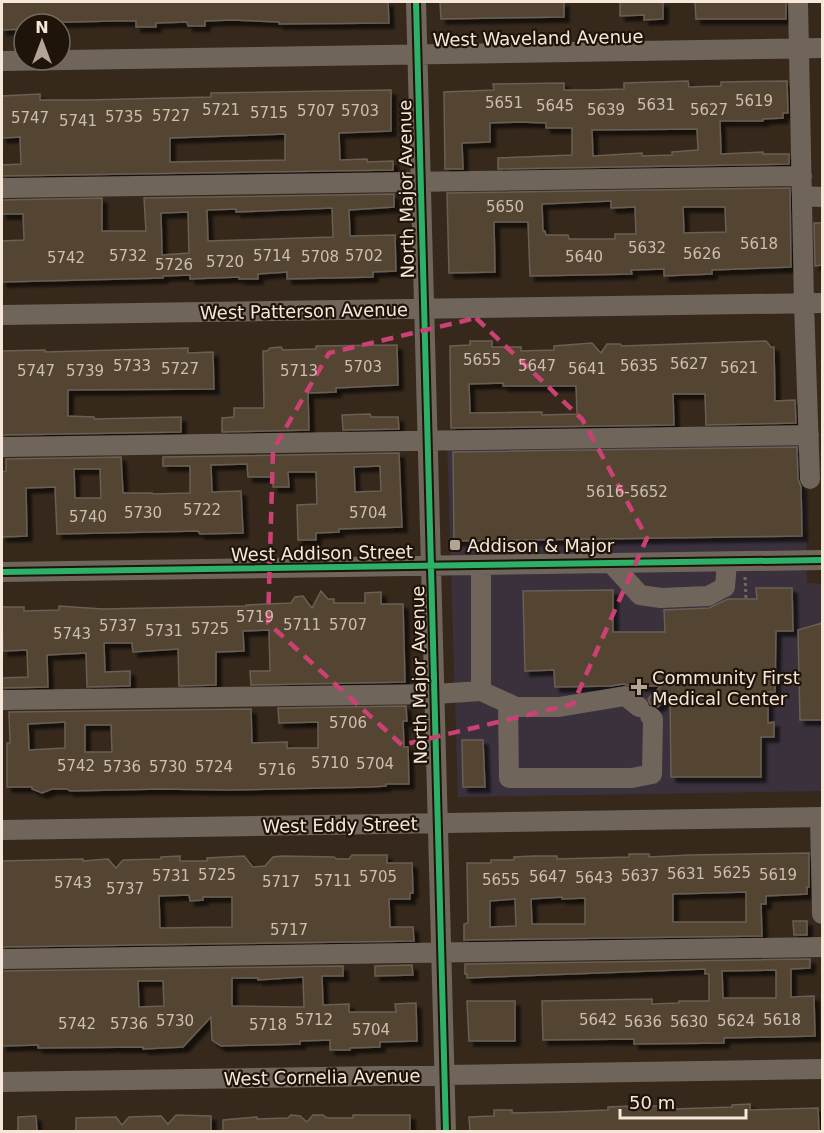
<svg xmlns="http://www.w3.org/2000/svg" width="824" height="1133" font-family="'DejaVu Sans',sans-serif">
<defs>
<filter id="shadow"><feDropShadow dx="5" dy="5" stdDeviation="1.5" flood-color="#0009"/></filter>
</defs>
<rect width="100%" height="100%" fill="#36291c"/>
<path fill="#3a313c" d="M805 435 807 583 822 584V791L458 797 447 441Z"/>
<path fill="#524432" stroke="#6a5f54" stroke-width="1.5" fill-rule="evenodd" filter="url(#shadow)" d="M2 2H388L389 23 279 24V22L232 20 205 21V26H188L187 22 156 23V27H136V21H112L34 23 24 24V29L2 30Z
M440 2H564V17L441 19Z
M620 2H663V19L644 20V15L620 16Z
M695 2H786V19H696Z
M688 81 689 87 721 86V82L787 81 788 113H783V118L763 119V121H720L721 154 763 152V154H789V164L498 169V158L572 155V128H546V123L521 122 490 123V142L462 143 463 169H445L444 92 494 90 493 84 564 83V90H591L624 89V83ZM697 129 698 150 672 152V155L642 156V153L593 156 592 130Z
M391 90V131L339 133 340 160 367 159V162L393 161V170L2 176V165L21 164 20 137 2 138V96L40 94V100H88L211 97V93ZM285 134V160L170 162V138Z
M790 188 791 267 712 270V274L685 275 664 276V269L631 270 632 274 530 276 528 222H494L495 272 449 273 447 193ZM611 201V208L635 207 636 234H615V239H569L568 235H546L545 231H543L542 204ZM683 207H725L726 232 684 233Z
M394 194V207L349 210 350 236 395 235 396 271 373 272V277L287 279V272L258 274V279H239V277L190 279V275L163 276V278L2 282V241L24 240 23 214H2V200L102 198V231H146L144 198ZM332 208 333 237 208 241 207 210 236 209V212ZM188 212 189 253 162 255 161 213Z
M814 223H822V265L815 266Z
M470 341H492V347H521V351L554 350V346L592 343 601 353 607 344H620L622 346 766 341 771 347H774L775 401 795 400 796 423 706 425 705 394H673L674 425 451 428 450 346 470 345ZM503 383V386H576L577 414 542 415V412L470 413 469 384Z
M397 345 398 385 336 388V392L308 393 309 430 222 432V418L234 417V408H264L263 351H267L270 348 281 347 283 350 316 349V346Z
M188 348V353L213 352 214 389 68 390V416L94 417V419L181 417V432L2 435V351L45 350V352Z
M370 414 371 417H398L399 429 343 430 342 415Z
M797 447 798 479 801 487 802 536 454 541 453 452Z
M399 453 402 527 339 529V532L316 533V540H298L297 505 317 504 316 472H288L289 487H273V477H248L247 464 211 465 212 492 241 491 243 533 200 534 198 531 57 534 55 487 26 488 27 536 2 537V472L6 471V459L121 457 123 493H152V494L190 493V466H163V457ZM380 466 381 491 355 492 354 467ZM74 469H100L101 498H75Z
M756 588H792L793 631H776L775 692H768V723L774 722V737H761V777H671L670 695 658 707 650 704 648 699 661 686H632L623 684 611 686 555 687 554 670 525 671 523 591 613 590V632H665L664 610 709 608 728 599H757Z
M321 591 328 599H334V603H365V593L381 592V604H403L405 682 251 685 250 671H270L269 630 243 631 244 651 216 652V685L179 686 178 649 133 652 132 643H104L105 672 130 671V686L87 687 86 653 47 655 48 687 2 688V678L28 677 27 650 3 651 2 607H24V611L59 610V606L103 609 246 606V605L291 603 295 597 303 596 312 608Z
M822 623V720H800L798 630Z
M406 706 407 721H403L404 747H408L409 784H386V786L370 787 232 790 159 789 70 791 67 789H52L42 793 32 789V787H7V743H10L9 712 251 709 252 743 287 742V748H318V722L279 723 278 708ZM65 722V748L29 750 28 724ZM85 725H111L112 752H85Z
M462 740H483L485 787H463Z
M809 853V887H807V894L766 896V904H761L762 936 464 940V924L468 923 467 863H491V860H514V857L534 856H557V859L629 857V854H649V857L690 855ZM746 892V922H673V894ZM562 897V899L585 898V924H532L531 899ZM515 899 516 926 490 927V901Z
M352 855H387V863H412L413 893H410V899H389L390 927H413L414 941 2 947V861L83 859V861L108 859 116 868 123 860 161 859V857L180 856V861H207V858L244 856 253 867 265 866 273 857 282 856 334 857 337 859H349ZM189 895 190 901 203 900V897H232V927L160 928 159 896Z
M793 921H807V935H794Z
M810 959V968L791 969V997L814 996 815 1036 724 1038V1043L634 1044V1039L543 1040 542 1001 652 999V1004L679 1003V1001H709V974H705V969L467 978V974H465V964ZM776 970V998H723L722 971Z
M412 965 413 975 375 976V966Z
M343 966V976H322L323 1005 349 1004V1012H396L395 1004 416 1003 417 1041 380 1042V1047L350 1048V1050H330V1040L300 1041V1044L221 1046 212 1040 211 1017 183 1047 143 1049V1047L38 1048V1045L2 1046V971ZM303 977 304 1007 232 1006V978H258V980ZM138 981H163L164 1006 139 1007Z
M467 1001H515V1041H469Z
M750 1104V1110L818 1108 819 1131H470L469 1117 494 1116V1110H512V1113L556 1112 608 1110V1107L632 1106H674L675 1109 732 1107V1105Z
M176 1115 211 1116V1131H76V1118L116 1117 122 1125 129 1117 161 1116 168 1124Z
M291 1115 300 1116 307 1122 313 1115H323L327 1118H353V1115H410V1131H223V1120L257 1117V1119L288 1118Z
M36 1116 37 1131H18V1117Z"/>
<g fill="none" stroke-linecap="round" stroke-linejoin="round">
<path stroke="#70675e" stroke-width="3" stroke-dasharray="3 3" stroke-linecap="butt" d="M745 577 746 599"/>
<path stroke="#70655b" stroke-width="20" d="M416 2 446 1132
M798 2 804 304 810 479
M2 61 822 48
M2 188 802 176
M802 196 822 197
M2 315 822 303
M2 447 809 435
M612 564 640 595 661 598 708 596 725 587 727 562
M2 572 822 560
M481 691 516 707H559L625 696 639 707
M2 700 435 694 481 691V566
M508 703 509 778H632L652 774 653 719 650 716
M820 817 822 914
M2 830 822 817
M2 959 822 947
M2 1082 822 1069"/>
<g stroke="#1f140a" stroke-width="10">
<path id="cycleway" d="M416 2 446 1132
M2 572 822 560"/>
</g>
<use href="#cycleway" stroke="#2db169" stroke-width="6"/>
</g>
<path fill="none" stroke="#cc4174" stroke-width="4.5" stroke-dasharray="12 8" stroke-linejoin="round" d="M476 318 582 419 647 538 573 704 402 745 268 623 273 450 329 353Z"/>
<g fill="#b3a497" stroke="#1f140a" stroke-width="2">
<rect x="449" y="539" width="12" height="12" rx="3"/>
<path d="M636 678h6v6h6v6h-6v6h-6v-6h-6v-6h6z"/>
</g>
<g text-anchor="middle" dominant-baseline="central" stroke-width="4.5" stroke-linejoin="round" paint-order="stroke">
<g font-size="15" fill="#cdbeaf">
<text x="754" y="101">5619</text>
<text x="504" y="103">5651</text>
<text x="656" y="105">5631</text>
<text x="555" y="106">5645</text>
<text x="221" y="110">5721</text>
<text x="606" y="110">5639</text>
<text x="709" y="110">5627</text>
<text x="316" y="111">5707</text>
<text x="360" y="111">5703</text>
<text x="269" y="113">5715</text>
<text x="171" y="116">5727</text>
<text x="124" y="117">5735</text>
<text x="30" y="118">5747</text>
<text x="78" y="121">5741</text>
<text x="505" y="207">5650</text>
<text x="759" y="244">5618</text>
<text x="647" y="248">5632</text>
<text x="702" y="254">5626</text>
<text x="128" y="256">5732</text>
<text x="272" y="256">5714</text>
<text x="364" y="256">5702</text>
<text x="320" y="257">5708</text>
<text x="584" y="257">5640</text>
<text x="66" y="258">5742</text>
<text x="225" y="262">5720</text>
<text x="174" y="265">5726</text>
<text x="482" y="360">5655</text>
<text x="689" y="364">5627</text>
<text x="132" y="366">5733</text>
<text x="537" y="366">5647</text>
<text x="639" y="366">5635</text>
<text x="363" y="367">5703</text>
<text x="739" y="368">5621</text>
<text x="180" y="369">5727</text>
<text x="587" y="369">5641</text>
<text x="36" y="371">5747</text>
<text x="85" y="371">5739</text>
<text x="299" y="371">5713</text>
<text x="627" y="492">5616-5652</text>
<text x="202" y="510">5722</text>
<text x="143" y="513">5730</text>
<text x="368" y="513">5704</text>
<text x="88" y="517">5740</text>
<text x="255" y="617">5719</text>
<text x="302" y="625">5711</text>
<text x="348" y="625">5707</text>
<text x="118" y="626">5737</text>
<text x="210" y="629">5725</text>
<text x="164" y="631">5731</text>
<text x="72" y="634">5743</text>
<text x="348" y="723">5706</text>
<text x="330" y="763">5710</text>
<text x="375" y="764">5704</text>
<text x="76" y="766">5742</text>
<text x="122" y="767">5736</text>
<text x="168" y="767">5730</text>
<text x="214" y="767">5724</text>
<text x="277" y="770">5716</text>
<text x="732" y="873">5625</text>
<text x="686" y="874">5631</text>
<text x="217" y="875">5725</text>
<text x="778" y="875">5619</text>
<text x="171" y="876">5731</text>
<text x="640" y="876">5637</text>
<text x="378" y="877">5705</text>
<text x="548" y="877">5647</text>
<text x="594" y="878">5643</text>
<text x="501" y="880">5655</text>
<text x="333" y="881">5711</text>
<text x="281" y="882">5717</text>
<text x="73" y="883">5743</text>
<text x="125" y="889">5737</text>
<text x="289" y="930">5717</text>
<text x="314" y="1020">5712</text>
<text x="598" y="1020">5642</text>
<text x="782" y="1020">5618</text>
<text x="175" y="1021">5730</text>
<text x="736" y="1021">5624</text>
<text x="643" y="1022">5636</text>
<text x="689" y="1022">5630</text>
<text x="77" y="1024">5742</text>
<text x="129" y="1024">5736</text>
<text x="268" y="1025">5718</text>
<text x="371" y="1030">5704</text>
</g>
<g font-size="18" fill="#f6e7d9" stroke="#1f140a">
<text transform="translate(538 38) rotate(-1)">West Waveland Avenue</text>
<text transform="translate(406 189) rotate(-91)">North Major Avenue</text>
<text transform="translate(304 311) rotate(-1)">West Patterson Avenue</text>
<text transform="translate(322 553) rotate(-1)">West Addison Street</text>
<text transform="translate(419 675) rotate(-91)">North Major Avenue</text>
<text transform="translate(340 825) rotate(-1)">West Eddy Street</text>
<text transform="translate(322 1077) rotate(-1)">West Cornelia Avenue</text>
</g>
<g font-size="18" fill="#f6e7d9" stroke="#1f140a" text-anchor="start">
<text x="467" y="545">Addison &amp; Major</text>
<text x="652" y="677">Community First<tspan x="652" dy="21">Medical Center</tspan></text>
</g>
</g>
<rect width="824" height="1133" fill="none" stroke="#f6e7d9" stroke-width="6"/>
<g transform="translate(42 42)"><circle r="28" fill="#1f140a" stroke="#75685d" stroke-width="1.5"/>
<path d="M0-4.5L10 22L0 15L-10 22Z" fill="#b3a497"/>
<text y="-9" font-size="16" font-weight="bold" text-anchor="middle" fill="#f6e7d9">N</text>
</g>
<path d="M620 1109v9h126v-9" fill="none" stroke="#f6e7d9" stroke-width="3"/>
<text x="629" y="1109" font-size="18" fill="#f6e7d9" stroke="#1f140a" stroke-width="4.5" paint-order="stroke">50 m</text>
</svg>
